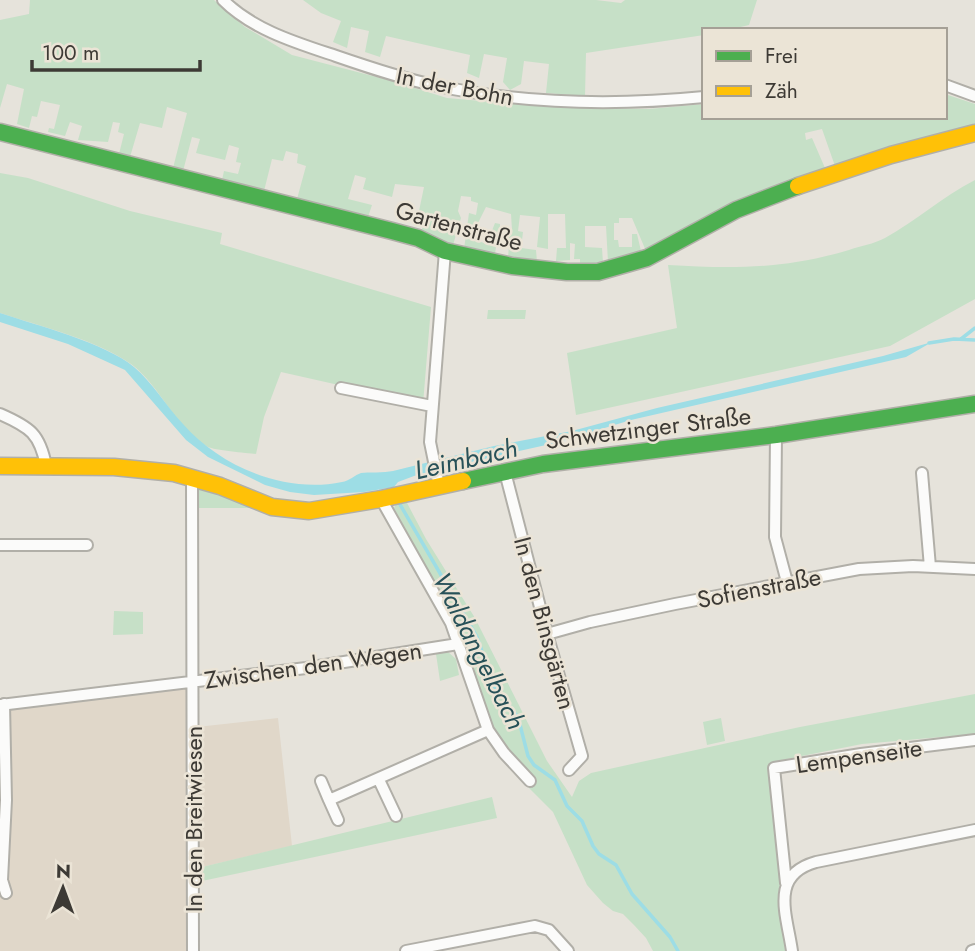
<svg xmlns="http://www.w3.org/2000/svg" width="975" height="951" font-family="Jost,sans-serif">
<rect width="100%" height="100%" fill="#e6e3db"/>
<path fill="#e0d7c9" d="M188 677 197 727 278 718 292 846 202 867 193 871V951H0V702Z"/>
<path fill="#c6e0c7" d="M30 0H214L245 27 292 55 392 81 447 98 551 107 649 109 704 104V117H945V94L975 104V129L835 166 822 129 805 133 806 140 812 138 825 168 790 181 646 251 632 218H619V223H614V240H618L619 247H632V234H637L641 251 608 262 606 226H585V247L602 248 603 263 580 265V259H574L575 244 570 243V260L556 261 557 248H566L565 214H548V249L537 247 540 217 520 215 518 231 523 232 521 248 536 250 537 262 508 258 509 245H499V236L491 233 495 223 500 224V228L512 230 511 214 486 207 476 227 478 229 475 240 496 247 495 254 464 249 469 213 476 215 478 203 471 201V197L461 196 458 211 461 218 453 245 421 232 424 224 421 222 423 212 419 211 424 187 395 184 392 197 363 189 366 178 355 175 348 199 372 205 368 217 297 199 306 166 297 163 298 154 286 151 283 161 272 159 264 191 222 180 224 171 238 174 241 163 236 162 239 148 229 145 225 160 196 153 200 139 192 137 183 171 173 168 187 113 167 107 162 128 140 123 130 157 119 154 124 134 118 132 120 123 113 122 108 142 78 140 82 126 70 122 65 136 48 132 49 128 54 129 60 105 41 101 37 117 32 116 29 128 17 124 24 89 7 84 0 108V20L29 14Z
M303 0H596L621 3 625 0H757L749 25 728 30H704V35L586 53 585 96 546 93 549 64 524 61 521 84 510 90 503 82 507 58 484 54 479 78 467 73 470 55 386 36 380 57 365 52 369 31 351 27 347 48 333 42 341 21 321 13Z
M0 173 28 178 130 211 222 233 220 244 431 307 423 404 281 372 264 417 256 454C246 453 214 450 208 447 175 429 161 386 131 364 95 339 42 327 0 313Z
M975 180V299L890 346 576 415 567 353 677 328 668 265C734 269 785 269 849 250 860 246 874 244 885 238 916 221 943 196 975 180Z
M488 310H526L525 319H487Z
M198 487 255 508H197Z
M406 501 426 539 475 618 547 761 572 797 579 781 591 773 800 727 975 694V734L862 744 772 762 785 951H653L646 938 634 925 623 914 613 911 603 903 587 885 553 812 529 788 488 730 458 644 462 632 394 508 396 504Z
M114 611 143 612V634L113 635Z
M448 652 456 659 459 675 440 681 436 654Z
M721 718 725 741 707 745 703 722Z
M492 797 497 818 202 881V867Z"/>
<path fill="#9ddde5" d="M0 313C36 325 106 343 134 367 153 383 166 406 183 424 221 467 285 494 342 482 349 481 355 475 361 473 368 472 384 473 393 471L494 446 572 431 657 408 883 356 932 342 906 357 631 420 555 443 444 468 414 476 398 482 394 487 364 492 314 495 290 492 265 485 208 457 186 440 125 370 68 344 0 322Z"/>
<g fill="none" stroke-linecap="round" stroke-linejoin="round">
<path stroke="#9ddde5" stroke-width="3.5" d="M961 339 975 328
M929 343 954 339 975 340
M398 501 477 637 494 686 518 717 528 756 534 765 555 780 567 806 582 821 593 846 599 854 616 865 632 894 670 937 678 951"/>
<g stroke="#b1afa8" stroke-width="14">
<path id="street" d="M223 0C253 30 297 43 336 56 368 67 400 78 433 85 522 104 613 106 704 97
M945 85 975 96
M341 388 432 406
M0 414C30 427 40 434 46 466
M776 435 775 537 787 582
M505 472 547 634 582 756 569 770
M922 473 930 567
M192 477 193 951
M439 486 430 442 445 251
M381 499 451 623 488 730 504 753 530 781
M0 545H87
M547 634 590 622 675 604 859 569 913 566 975 569
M4 704 6 800 2 880 6 893
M0 705 306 668 458 644
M379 780 396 816
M321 781 329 800 488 730
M329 800 338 820
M786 883 774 768 861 754 975 740
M406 951 535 926 549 930 568 951
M792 951C787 915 769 875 816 862L975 830
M972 951 975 950"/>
</g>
<g stroke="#b1afa8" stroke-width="19">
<path id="fast" d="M0 132 392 231 418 238 445 251 512 266 567 272H598L647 258 736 210 798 186
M463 481 543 464 776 435 975 404"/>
</g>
<g stroke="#b1afa8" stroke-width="19">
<path id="slow" d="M798 186 891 155 975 133
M0 466 114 467 174 473 220 486 272 507 309 511 381 499 463 481"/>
</g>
<use href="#street" stroke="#fbfbfa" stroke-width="10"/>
<use href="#fast" stroke="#4caf50" stroke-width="16"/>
<use href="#slow" stroke="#ffc107" stroke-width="16"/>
</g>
<g text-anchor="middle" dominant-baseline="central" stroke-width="5" stroke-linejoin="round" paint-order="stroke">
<g font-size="24" fill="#3d3a35" stroke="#ebe4d6">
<text transform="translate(455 86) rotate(11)">In der Bohn</text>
<text transform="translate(459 226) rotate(15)">Gartenstraße</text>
<text transform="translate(648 428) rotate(-7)">Schwetzinger Straße</text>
<text transform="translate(759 588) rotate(-11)">Sofienstraße</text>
<text transform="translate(545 623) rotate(75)">In den Binsgärten</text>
<text transform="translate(313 665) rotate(-8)">Zwischen den Wegen</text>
<text transform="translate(859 756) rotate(-8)">Lempenseite</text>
<text transform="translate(193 819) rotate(-90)">In den Breitwiesen</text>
</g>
<g font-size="26" font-style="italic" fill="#275158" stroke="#ebe4d6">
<text transform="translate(466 459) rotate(-13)">Leimbach</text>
<text transform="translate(479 651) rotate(63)">Waldangelbach</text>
</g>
</g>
<rect x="702" y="28" width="245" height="91" fill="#ebe4d6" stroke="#a5a096" stroke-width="2"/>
<rect x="716" y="51" width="35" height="10" fill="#4caf50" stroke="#a5a096" stroke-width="2"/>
<text x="765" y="63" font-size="21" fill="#3d3a35">Frei</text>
<rect x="716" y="86" width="35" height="10" fill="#ffc107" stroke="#a5a096" stroke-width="2"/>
<text x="765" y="98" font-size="21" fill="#3d3a35">Zäh</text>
<g transform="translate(63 888) rotate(1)" stroke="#ebe4d6" stroke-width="5" paint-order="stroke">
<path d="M0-5L12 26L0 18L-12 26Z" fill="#3d3a35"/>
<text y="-10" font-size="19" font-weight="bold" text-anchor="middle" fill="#3d3a35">N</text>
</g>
<path d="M32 60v10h168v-10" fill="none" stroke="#3d3a35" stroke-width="3.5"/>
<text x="42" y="60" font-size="21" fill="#3d3a35" stroke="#ebe4d6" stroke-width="5" paint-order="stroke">100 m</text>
</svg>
